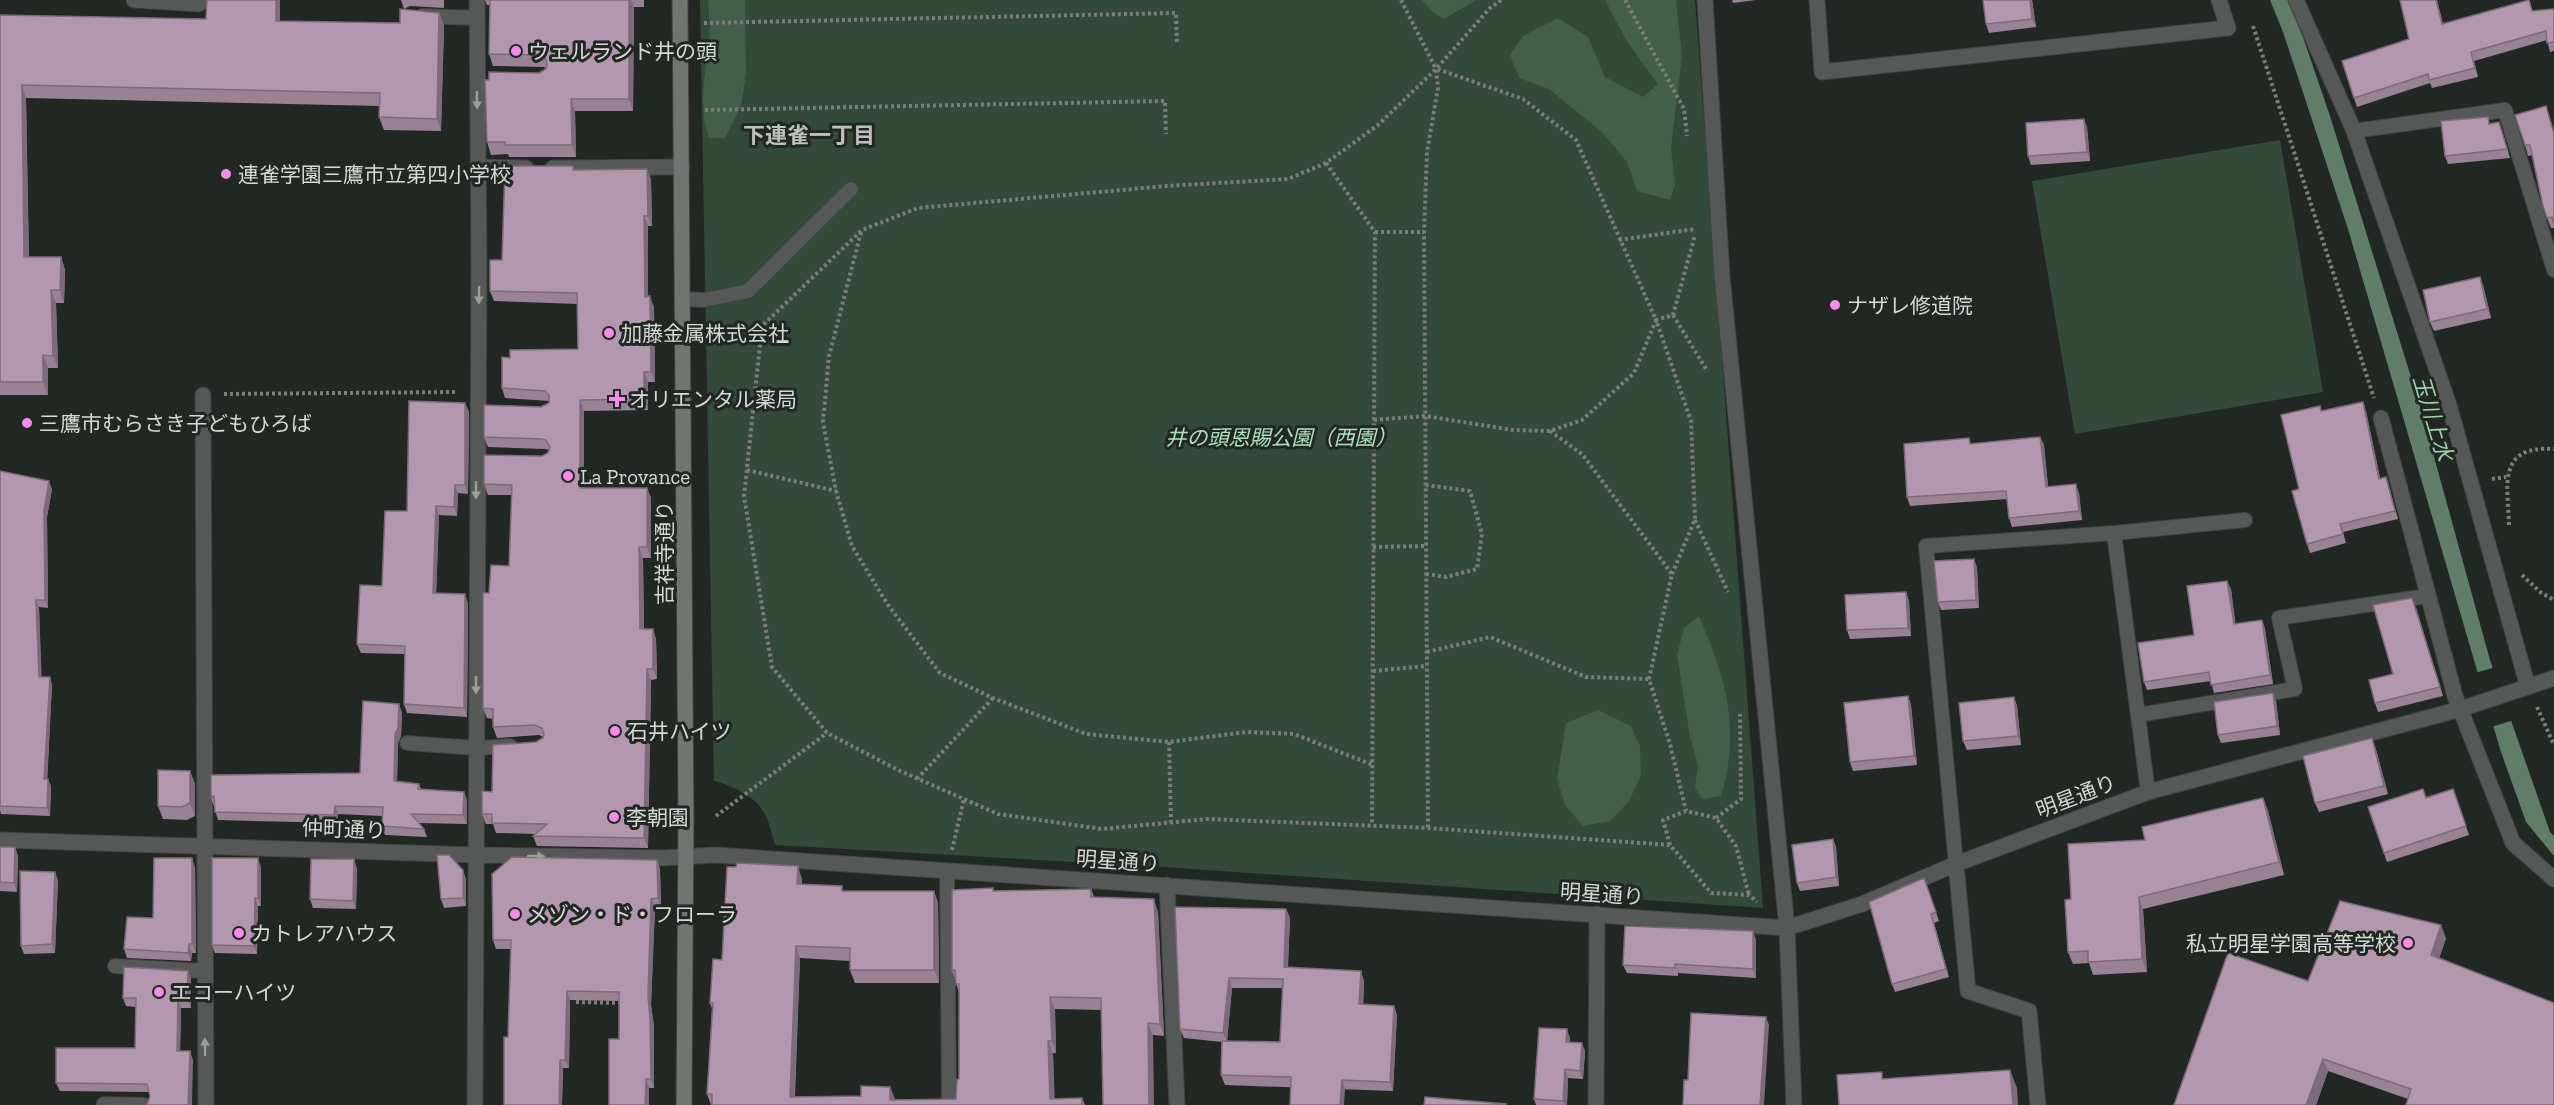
<svg xmlns="http://www.w3.org/2000/svg" width="2554" height="1105" font-family="'Zilla Slab','Noto Sans JP',serif">
<rect width="100%" height="100%" fill="#212722"/>
<path fill="#334a38" d="M700 0H1695L1763 908 1163 867 775 845C767 815 765 804 736 789 728 786 722 782 714 781Z
M2280 140 2323 392 2075 434 2032 181Z"/>
<path fill="#435e49" d="M708 0H745L746 73 741 106 725 138H709C698 106 705 75 709 42 711 29 709 13 708 0Z
M1422 0H1476L1444 19 1434 13Z
M1605 0H1676L1682 56 1671 148 1675 185 1670 200 1637 191 1627 162 1603 133 1549 89 1519 78 1510 55 1523 36 1558 18 1588 37 1605 77 1643 97 1658 84 1626 40Z
M1699 616C1726 679 1741 728 1721 796L1702 799 1695 788 1698 765 1690 737 1677 655 1684 628Z
M1598 710 1631 726 1640 746 1641 775 1629 801 1610 821 1583 826 1565 805 1557 779 1566 723Z"/>
<path fill="#607d67" d="M2270 0H2288L2303 37 2330 116 2420 406 2490 660 2550 832 2554 836V856L2526 822 2500 749 2348 229 2283 32Z"/>
<path fill="#212722" d="M2496 667 2514 720 2491 727 2475 673Z"/>
<g fill="none" stroke-linecap="round" stroke-linejoin="round">
<g stroke="#3e433f" stroke-width="16">
<path id="service" d="M422 16 477 18
M2354 131 2505 110 2554 270
M683 299 704 300 748 291 851 189
M2114 533 2245 520
M2138 715 2295 689 2279 618 2427 596
M407 743 476 748 510 746
M1956 864 1926 546 2114 533 2148 792
M947 871 949 1105
M115 966 205 971
M104 1104 144 1105"/>
</g>
<g stroke="#3e433f" stroke-width="17">
<path id="minor" d="M134 0 199 4V0
M1705 0 1722 276 1787 928 1794 1105
M1817 0 1822 72 2228 28 2219 0
M2296 0 2354 131 2449 405 2528 687
M479 167 526 168
M553 168 682 167
M203 395 206 1105
M2381 418 2455 696 2513 843 2554 879
M0 840 477 855 662 858 715 855 1787 928 1862 904 1956 864 2148 792 2461 709 2554 678
M1956 864 1968 991 2029 1011 2038 1105
M1167 885 1177 1105
M475 1105 479 265 477 0
M1596 1105 1597 914"/>
</g>
<g stroke="#3e433f" stroke-width="17">
<path id="secondary" d="M680 0 686 820 684 1105"/>
</g>
<path stroke="#797e7a" stroke-width="4" stroke-dasharray="3 3" stroke-linecap="butt" d="M1401 0 1436 69 1438 88 1427 152 1424 232 1428 828
M1501 0 1490 8 1436 69 1378 125 1326 163 1288 179 1167 186 918 208 862 230 762 326 744 496 772 667 827 733 898 770 998 814 1102 829 1207 819 1428 828 1670 845 1711 893 1749 895 1757 902
M1625 0 1684 109 1687 136
M704 23 1176 13 1177 44
M2253 26 2374 398
M705 110 1165 101 1166 134
M1326 163 1375 232 1372 825
M861 232 829 356 823 422 836 491 852 546 888 605 940 673 993 698 1086 734 1169 742 1247 732 1294 734 1373 765
M1375 232H1424
M1619 240 1695 229
M1673 315 1706 369
M224 394 457 392
M1374 420 1425 416 1513 430 1550 431 1582 420 1634 373 1656 320 1576 140 1523 99 1437 69
M1550 431 1582 454 1672 574 1649 679 1670 744 1686 811
M747 470 836 491
M2492 479 2506 477
M1695 520 1728 592
M2509 525C2508 486 2496 445 2554 449
M1373 547 1426 546
M1426 574 1446 577 1477 569 1482 534 1470 491 1426 485
M1672 574 1695 519 1691 421 1656 320 1673 315 1695 235
M2522 575 2540 592 2554 600
M1427 652 1490 637 1586 677 1649 679
M1373 671 1427 666
M2537 707 2554 745
M1169 742 1171 822
M917 779 993 698
M716 816 827 733
M1716 818 1741 799 1740 714
M1670 845 1663 820 1686 811 1716 818 1736 846 1749 895
M952 850 964 799
M576 1002 623 1003"/>
<use href="#service" stroke="#555856" stroke-width="14"/>
<use href="#minor" stroke="#555856" stroke-width="15"/>
<use href="#secondary" stroke="#707571" stroke-width="15"/>
</g>
<path fill="#9a8296" fill-rule="evenodd" d="M207 0H280V21L400 23 439 13 444 26 441 131 384 130 379 117 380 106 26 98 29 257H61L65 270 64 303H56L58 368H48V395H0V15L206 19Z
M401 0H444V8L410 6 404 9Z
M485 0H644V7H634L633 111H575L576 157H509L508 154 491 155 487 142 539 73 546 69 544 67 493 66 489 54 490 5H487Z
M1732 0H1756L1733 3Z
M2032 0 2036 27 1989 33 1986 24Z
M2400 0H2437L2443 24 2554 9V51L2550 52 2547 40 2474 61 2478 77 2432 88 2430 83 2357 107 2342 61 2409 39Z
M2546 106 2554 131V228H2551L2547 218 2532 155 2528 156 2525 145Z
M2488 117 2490 124 2502 130 2510 158 2448 164 2445 156Z
M2087 127 2090 161 2031 165 2028 156Z
M573 166 574 170 651 179 652 226H648V296L654 307 655 382H648V410L584 411V488H647L651 498V558H643L644 629H653L656 639 657 679 651 680 648 848 537 846 533 836 535 834 496 833 493 824H486L482 814 492 792 536 742 543 737 539 735 497 738 493 727V719L487 718 483 708 489 593 509 566 512 495H488L484 484 542 456 548 453 549 450 545 449 488 447 484 437 549 403V401L505 398 502 388 510 358 578 349V304L494 301 490 291 502 260Z
M2483 285 2491 318 2434 331 2430 322Z
M465 403 469 412 468 494 458 493 457 516 439 515 436 593 468 603 467 717 407 713 404 704 405 654 361 653 357 644 382 586 407 511Z
M2322 411H2366L2380 478 2386 477 2398 519 2343 532 2346 543 2310 553 2307 544 2299 489Z
M2040 437 2044 445 2048 487 2079 493 2082 520 2012 527 2009 518 2007 499 1910 506 1907 497 1969 438 1971 444Z
M0 471 52 489 47 517 48 608 39 607 41 677H50L52 685 47 779 51 786 50 816 1 814 0 810Z
M1974 559 1977 568 1979 608 1941 610 1938 602Z
M2231 589 2235 624 2262 620 2265 629 2273 684 2214 693 2211 681 2147 690 2144 682 2194 635Z
M1906 592 1909 601 1911 636 1850 639 1847 630Z
M2416 607 2443 696 2378 712 2375 703 2393 674Z
M1908 696 1911 705 1917 765 1853 771 1850 762Z
M2014 697 2017 706 2021 745 1967 750 1963 741Z
M2276 701 2280 735 2221 743 2218 735Z
M402 712 401 736 398 743 397 781 419 784 421 789 464 792 467 800V824L419 823 424 829 427 837 385 835 382 826V816L338 814 337 823 218 820 211 797V775L360 773Z
M2375 746 2388 794 2319 812 2315 803Z
M190 771 195 784V816L187 820 163 819 158 806Z
M2453 789 2469 835 2387 862 2368 807 2426 797Z
M2263 798 2268 811 2284 875 2143 909 2147 972 2093 975 2089 963 2073 964 2068 952 2071 899 2145 840Z
M1833 839 1836 847 1839 886 1800 891 1797 883Z
M0 847H15L18 856 17 892 0 891Z
M657 860 660 869 661 907H655L651 1005 654 1027V1088H649L619 1039V1001L570 1000 569 1068H563L562 1105H504L508 1037 511 949H496L493 940Z
M195 867 196 953H192L191 961 127 958 124 949 153 918Z
M261 867V906H258L257 954 215 953 212 945Z
M736 867 802 879V884L844 891H934L938 903 939 983H855L850 970V961L800 958 795 1097 861 1096 890 1087 895 1100 956 1099 959 1079V993L952 970 993 888 994 891 1091 889 1094 897 1158 912 1164 1036 1153 1035 1102 1010 1055 1009 1056 1053H1053L1054 1099 1082 1098 1085 1105H711L707 1094 712 1009 710 1003 722 960Z
M357 868 356 909 313 908 310 899Z
M1924 878 1939 921 1934 923 1949 977 1895 992 1892 984Z
M466 879V906L444 908 441 899Z
M58 880 55 953 24 954 21 946Z
M1286 909 1290 918 1288 967 1361 971 1364 981 1363 1004 1394 1006 1397 1015 1393 1091 1225 1085 1221 1075 1222 1042 1184 1038 1180 1029ZM1232 988H1283L1280 1042 1227 1041Z
M1753 931 1756 940V978L1678 973V976L1627 973 1623 965Z
M2446 938 2439 958 2554 1003 2408 1099 2328 1071 2316 1105H2174L2308 981Z
M188 971 191 979V1008H181L180 1051 193 1060 150 1096 149 1092 60 1091 56 1083 135 1048 136 1007 126 1006 123 998Z
M1570 1038V1042L1585 1051 1583 1079 1568 1078 1567 1105H1536L1534 1099Z"/>
<path fill="#7d6a7a" d="M276 0H280V34L276 21Z
M629 0H631L634 7 633 111 629 99Z
M2030 0H2032L2036 27 2032 19Z
M2436 0H2437L2445 33 2442 24Z
M439 13 444 26 441 131 437 119Z
M22 85 26 98 29 270 24 257Z
M571 99 575 111 576 157 572 145Z
M2084 119 2087 127 2090 161 2087 152Z
M647 169 651 179 652 226 648 216Z
M644 216 648 226V307L645 297Z
M61 257 65 270 64 303 60 290Z
M2480 277 2483 285 2491 318 2487 309Z
M51 290 56 303 58 368 53 356Z
M650 296 654 307 655 382 651 372Z
M43 355 48 368V395L43 382Z
M644 372 648 382V410L644 399Z
M580 400 584 411V499L580 488Z
M2363 402 2366 411 2382 487 2379 479Z
M465 403 469 412 468 494 465 485Z
M2040 437 2044 445 2049 496 2046 487Z
M2386 477 2389 486 2398 519 2395 511Z
M49 481 52 489 47 517 48 608 45 600 44 510Z
M2076 484 2079 493 2082 520 2079 511Z
M455 485 458 493 457 516 454 507Z
M647 488 651 498V558L647 547Z
M436 506 439 515 436 602 433 593Z
M639 547 643 558 644 639 640 629Z
M1974 559 1977 568 1979 608 1976 600Z
M2227 581 2231 589 2237 633 2234 624Z
M1906 592 1909 601 1911 636 1908 628Z
M465 594 468 603 467 717 464 708Z
M36 600 39 607 42 685 39 677Z
M2262 620 2265 629 2273 684 2270 675Z
M653 629 656 639 657 679 653 669Z
M647 669 651 680 648 848 644 838Z
M50 677 52 685 47 786 44 779Z
M2273 693 2276 701 2280 735 2277 726Z
M1908 696 1911 705 1917 765 1914 756Z
M2014 697 2017 706 2021 745 2018 736Z
M399 704 402 712 401 736 398 743 397 789 394 781 395 734Z
M2372 738 2375 746 2388 794 2384 786Z
M190 771 195 784V816L190 803Z
M48 779 51 786 50 816 47 808Z
M464 792 467 800V824L463 815Z
M2263 798 2268 811 2284 875 2279 862Z
M335 806 338 814 337 823 334 815Z
M1833 839 1836 847 1839 886 1836 877Z
M15 847 18 856 17 892 14 883Z
M192 858 195 867 196 953 192 944Z
M258 858 261 867V906L258 898Z
M354 859 357 868 356 909 353 901Z
M657 860 660 869 661 907 658 898Z
M798 866 802 879 801 897 797 884Z
M463 870 466 879V906L463 898Z
M55 872 58 880 55 953 52 944Z
M934 891 938 903 939 983 934 970Z
M2139 897 2143 909 2147 972 2142 959Z
M255 898 258 906 257 954 254 946Z
M651 899 655 907 651 1005 654 1027V1088L651 1079 648 996Z
M1154 899 1158 912 1164 1036 1160 1024Z
M1286 909 1290 918 1287 976 1284 967Z
M1931 914 1934 923 1949 977 1946 969Z
M2441 925 2446 938 2436 968 2431 955Z
M1753 931 1756 940V978L1753 969Z
M189 944 192 953 191 961 188 953Z
M796 946 800 958 794 1105 790 1097Z
M188 971 191 979V1008L187 999Z
M1361 971 1364 981 1363 1014 1359 1004Z
M1229 978 1232 988 1227 1042 1223 1033Z
M567 991 570 1000 569 1068 565 1060Z
M1050 997 1055 1009 1056 1053 1052 1041Z
M178 999 181 1008 180 1059 177 1051Z
M1394 1006 1397 1015 1393 1091 1390 1082Z
M1766 1017 1769 1025 1764 1105H1760Z
M1148 1023 1153 1035 1154 1105H1149Z
M1567 1029 1570 1038 1569 1050 1566 1042Z
M1048 1041 1053 1053 1055 1105 1050 1099Z
M1582 1043 1585 1051 1583 1079 1580 1071Z
M190 1051 193 1060 192 1105H188Z
M2323 1059 2328 1071 2316 1105H2306Z
M560 1060 563 1068 562 1105H559Z
M1565 1069 1568 1078 1567 1105H1565L1563 1101Z
M2010 1070 2017 1088 2018 1105H2013Z
M646 1079 649 1088V1105H645Z
M1342 1080 1345 1089 1344 1105H1340Z
M890 1087 895 1099V1105L890 1100Z"/>
<path fill="#b397af" stroke="#7d6a7a" stroke-width="1.5" d="M207 0H276V21L400 23V9L439 13 437 119 379 117 380 93 22 85 24 257H61L60 290H51L53 356 43 355V382H0V15L206 19Z
M490 0H629V99H571L572 145H505V142H487L485 80H489V72L539 73 546 69 547 65 546 59 539 55 489 54Z
M1983 0H2030L2032 19 1986 24Z
M2400 0H2436L2442 24 2529 0 2532 11 2554 9V42L2547 43 2546 31 2471 52 2475 68 2429 80 2428 74 2354 98 2342 61 2409 39Z
M2546 106 2554 134V224L2552 217 2547 218 2543 206 2530 145H2525L2515 115Z
M2488 117 2489 124 2499 122 2507 149 2445 156 2441 121Z
M2084 119 2087 152 2028 156 2026 123Z
M505 166H573V170L647 169 648 216H644L645 297 650 296 651 372H644V399L580 400V488H647V547H639L640 629H653V669H647L644 838 533 836 547 824 492 823V814H482V791L492 792 493 745 536 742 543 738 544 734 542 728 535 725 493 727V709L483 708V593H489L491 565 509 566 512 485 484 484V455L542 456 548 453 550 447 546 440 541 439 484 437V405L541 407 549 403V395L545 391 502 388V357L510 358V350L578 349 577 293 490 291V260H502Z
M2480 277 2487 309 2430 322 2423 290Z
M409 401 465 403V485H455L454 507 436 506 433 593 465 594 464 708 404 704 405 646 357 644 360 585 382 586 385 511H407Z
M2363 402 2379 479 2386 477 2395 511 2340 524 2343 534 2307 544 2292 491 2299 489 2281 415 2320 406 2321 411Z
M2040 437 2046 487 2076 484 2079 511 2009 518 2006 491 1907 497 1904 444 1969 438 1970 444Z
M0 471 49 481 44 510 45 600H36L39 677H50L44 779H48L47 808 0 806Z
M1974 559 1976 600 1938 602 1934 561Z
M2227 581 2234 624 2262 620 2270 675 2211 685 2209 672 2144 682 2138 643 2194 635 2187 586Z
M1906 592 1908 628 1847 630 1845 595Z
M2412 598 2440 687 2375 703 2369 680 2393 674 2373 605Z
M2273 693 2277 726 2218 735 2214 702Z
M1908 696 1914 756 1850 762 1844 703Z
M2014 697 2018 736 1963 741 1959 703Z
M363 701 399 704 398 728 395 734 394 781 419 784 418 789 464 792 463 815 411 814 424 829 382 826 383 807 335 806 334 815 215 812 214 796 211 797V775L360 773Z
M2372 738 2384 786 2315 803 2303 756Z
M158 770 190 771V803L182 807 158 806Z
M2423 789 2426 798 2453 789 2466 826 2384 853 2368 807Z
M2263 798 2279 862 2139 897 2142 959 2088 962V951L2068 952 2065 900 2071 899 2068 844 2145 840 2142 827Z
M1833 839 1836 877 1797 883 1792 845Z
M0 847H15L14 883 0 882Z
M437 855H449L463 870V898L441 899Z
M512 857 657 860 658 898 651 899 648 996 650 1018 651 1079H646L645 1105H609V1039H619V992L567 991 565 1060H560L559 1105H504V1037H508L511 940H493L492 874Z
M154 858H192V944H189L188 953 124 949 127 917 153 918Z
M212 858H258V898H255L254 946 212 945Z
M311 859H354L353 901 310 899Z
M737 863 798 866 797 884 842 886V891H934V970H850V948L796 946 790 1097 861 1096V1086L890 1087V1100L956 1099 957 1080 959 1079V984H956L955 970H952V890L993 888V891L1091 889V897L1154 899 1160 1024 1148 1023 1149 1105H1103L1101 998 1050 997 1052 1041H1048L1050 1099 1082 1098V1105H712V1094H707L713 1003H710L713 959 722 960 727 867H736Z
M20 871 55 872 52 944 21 946Z
M1924 878 1936 912 1931 914 1946 969 1892 984 1869 902Z
M2340 901 2441 925 2431 955 2554 1003V1105H2406L2411 1089 2323 1059 2306 1105H2174L2228 953 2308 981Z
M1175 907 1286 909 1284 967 1361 971 1359 1004 1394 1006 1390 1082 1342 1080 1340 1105H1290L1291 1077 1221 1075 1222 1041 1280 1042 1283 979 1229 978 1223 1033 1180 1029Z
M1625 926 1753 931V969L1675 964V968L1623 965Z
M124 967 188 971 187 999H178L177 1051H190L188 1105H147L150 1096 147 1084 56 1083V1048H135L136 998H123Z
M1691 1013 1766 1017 1760 1105H1683L1684 1080H1688Z
M1539 1028 1567 1029 1566 1042 1582 1043 1580 1071 1565 1069 1563 1101 1534 1099Z
M2010 1070 2013 1105H1839L1837 1075 1882 1072V1079Z
M1425 1097 1506 1104V1105H1424Z"/>
<defs><path id="oneway-solid" d="M-6-.8H1V-3.2L6.5 0L1 3.2V.8H-6Z" transform="scale(1.5)"/></defs>
<g fill="#9b9f9c">
<use href="#oneway-solid" transform="translate(477 100) rotate(89)"/>
<use href="#oneway-solid" transform="translate(479 295) rotate(91)"/>
<use href="#oneway-solid" transform="translate(476 490) rotate(90)"/>
<use href="#oneway-solid" transform="translate(476 685) rotate(90)"/>
<use href="#oneway-solid" transform="translate(536 856) rotate(1)"/>
<use href="#oneway-solid" transform="translate(205 1047) rotate(-91)"/>
</g>
<g fill="#f788ec" stroke="#212722" stroke-width="2">
<circle cx="516" cy="51" r="6"/>
<circle cx="226" cy="174" r="6"/>
<circle cx="1835" cy="305" r="6"/>
<circle cx="609" cy="333" r="6"/>
<path d="M614 390h6v6h6v6h-6v6h-6v-6h-6v-6h6z"/>
<circle cx="27" cy="423" r="6"/>
<circle cx="568" cy="476" r="6"/>
<circle cx="615" cy="731" r="6"/>
<circle cx="614" cy="817" r="6"/>
<circle cx="515" cy="914" r="6"/>
<circle cx="239" cy="933" r="6"/>
<circle cx="2408" cy="943" r="6"/>
<circle cx="159" cy="992" r="6"/>
</g>
<g text-anchor="middle" dominant-baseline="central" stroke-width="6" stroke-linejoin="round" paint-order="stroke">
<g font-size="21" fill="#d5d9d6" stroke="#212722" text-anchor="start">
<text x="528" y="51">ウェルランド井の頭</text>
<text x="238" y="174">連雀学園三鷹市立第四小学校</text>
<text x="1847" y="305">ナザレ修道院</text>
<text x="621" y="333">加藤金属株式会社</text>
<text x="629" y="399">オリエンタル薬局</text>
<text x="39" y="423">三鷹市むらさき子どもひろば</text>
<text x="580" y="476">La Provance</text>
<text x="627" y="731">石井ハイツ</text>
<text x="626" y="817">李朝園</text>
<text x="527" y="914">メゾン・ド・フローラ</text>
<text x="251" y="933">カトレアハウス</text>
<text x="2396" y="943" text-anchor="end">私立明星学園高等学校</text>
<text x="171" y="992">エコーハイツ</text>
</g>
<g font-size="21" font-style="italic" fill="#ace0b8" stroke="#212722">
<text x="1281" y="437">井の頭恩賜公園（西園）</text>
</g>
<g font-size="21" fill="#d5d9d6" stroke="#212722">
<text transform="translate(664 553) rotate(-90)">吉祥寺通り</text>
<text transform="translate(2076 796) rotate(-21)">明星通り</text>
<text transform="translate(344 829) rotate(2)">仲町通り</text>
<text transform="translate(1118 861) rotate(4)">明星通り</text>
<text transform="translate(1602 894) rotate(4)">明星通り</text>
</g>
<g font-size="22" font-weight="bold" fill="#bbc2bc" stroke="#212722">
<text x="809" y="135">下連雀一丁目</text>
</g>
<g font-size="22" font-style="italic" fill="#9dd1a9" stroke="#212722">
<text transform="translate(2433 418) rotate(73)">玉川上水</text>
</g>
</g>
</svg>
